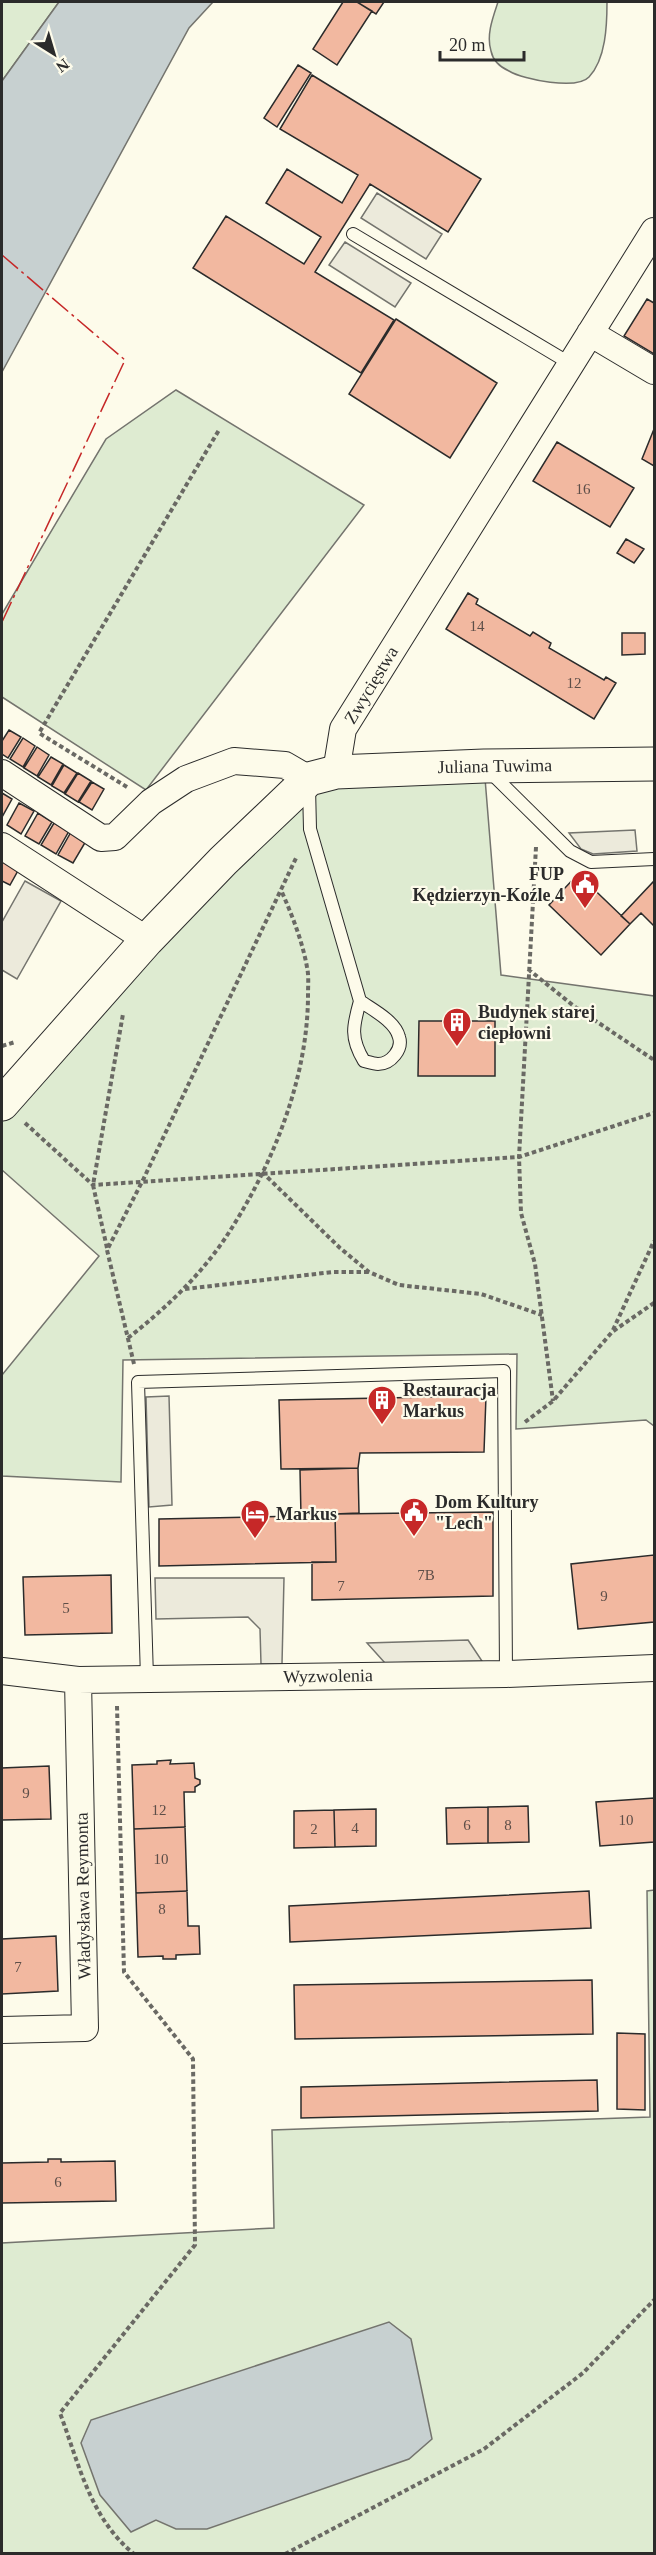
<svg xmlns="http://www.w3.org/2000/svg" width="656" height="2555" font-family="Georgia,serif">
<rect width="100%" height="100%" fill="#fdfbea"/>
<path fill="#deebd1" stroke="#74746e" stroke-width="1.5" d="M2 2H59L2 81Z
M498 2H607C607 25 606 59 589 77 577 90 524 80 509 71 500 67 493 61 491 51 486 35 493 17 498 2Z
M176 390 364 505 146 790 2 697V614L106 439Z
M484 766 501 975 654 996V1426L646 1420 516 1429 517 1354 123 1360 121 1482 2 1476V1375L99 1256 2 1170V1104L309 779Z
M654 1890V2553L2 2554V2243L274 2228 272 2130 650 2117 647 1891Z"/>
<path fill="#eceadb" stroke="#74746e" stroke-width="1.5" d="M377 193 442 234 426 259 361 218Z
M345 242 411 283 395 307 329 265Z
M635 830 637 851 593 854 581 849 569 833Z
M25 881 61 901 17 979 2 970V922Z
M169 1396 172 1505 149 1507 146 1397Z
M155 1578H284L282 1664H261L260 1629 248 1617 156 1619Z
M468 1640 482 1661 385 1663 367 1643Z"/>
<path fill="#c7d0d0" stroke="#74746e" stroke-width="1.5" d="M59 2H213L189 28 2 372V81Z
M389 2322 411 2339 432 2439 409 2459 207 2529H176L156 2520 131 2532 100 2495 81 2443 91 2420Z"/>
<path fill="#f2b8a0" stroke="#2b2b2b" stroke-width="1.5" d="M343 2H357L372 11 337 65 313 49Z
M357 2H384L376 14Z
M298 65 311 73 277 127 264 118Z
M312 75 481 179 448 232 370 184 315 272 394 320 361 373 193 268 226 216 304 264 321 237 266 203 287 169 342 203 358 175 280 129Z
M647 299 654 303V354L624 336Z
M396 319 497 383 450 458 349 394Z
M654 429V466L642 459Z
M557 442 634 488 610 527 533 481Z
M626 539 644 549 634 563 617 553Z
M468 593 478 599 476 604 530 636 533 632 551 643 549 648 604 680 606 677 616 683 594 719 446 629Z
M622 633H645V654L622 655Z
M9 730 21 737 8 758 2 754V741Z
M23 738 35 746 23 767 10 759Z
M37 747 49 755 37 776 24 768Z
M51 757 63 764 51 785 38 777Z
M64 765 77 773 64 793 52 786Z
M78 773 91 781 78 802 65 794Z
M92 782 104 789 92 810 79 802Z
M2 793 12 799 2 817Z
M19 803 34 811 21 834 7 825Z
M38 813 52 822 39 844 25 836Z
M54 823 69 831 56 854 41 845Z
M71 832 86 841 73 863 58 855Z
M2 858 20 867 10 885 2 881Z
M578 874 630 924 601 955 549 905Z
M654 881V926L641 913 630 924 621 916Z
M419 1021H495V1076H418Z
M486 1396 484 1452 360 1453 358 1468 281 1469 279 1400Z
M358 1468 359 1513 335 1514 336 1562 159 1566V1519L301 1516 300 1470Z
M493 1512V1596L312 1600V1562H336L335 1514Z
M654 1555V1622L578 1629 571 1564Z
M111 1575 112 1633 25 1635 23 1577Z
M171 1760 170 1764 194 1763 195 1778 200 1780V1784L195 1787V1792H184L185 1827 134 1829 132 1765 157 1764V1761Z
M49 1766 51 1819 2 1820V1768Z
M654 1798V1842L600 1846 596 1802Z
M528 1806 529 1842 488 1843V1807Z
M488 1807V1843L447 1844 446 1808Z
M376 1809V1846L335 1847 334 1810Z
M334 1810 335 1847 294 1848V1811Z
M185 1827 187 1891 136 1893 134 1829Z
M187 1891 188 1926H199L200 1954 176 1955V1959H163V1956L138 1957 136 1893Z
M589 1891 591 1928 290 1942 289 1906Z
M56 1936 58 1991 2 1994V1939Z
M592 1980 593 2034 295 2039 294 1985Z
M617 2033 645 2034V2110L617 2109Z
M597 2080 598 2111 301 2118V2087Z
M48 2159H61V2162L115 2161 116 2201 2 2203V2163L48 2162Z"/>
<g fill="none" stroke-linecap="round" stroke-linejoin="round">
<g stroke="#2b2b2b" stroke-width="14">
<path id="lane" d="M353 234 571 364
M489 771 570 851 591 862 654 859
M309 787 310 829 360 1001C353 1026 350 1038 364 1061 368 1062 374 1064 378 1064 391 1064 403 1049 399 1037 395 1021 373 1010 360 1001
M147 1678 138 1382 504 1371 506 1674"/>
</g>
<g stroke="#2b2b2b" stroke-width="28">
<path id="street" d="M590 333 654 371
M336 772 343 729 654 231
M2 773 101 838 115 837 151 802 186 779 234 761 285 765 309 779
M2 846 147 940
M2 1671 78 1680 506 1674 654 1668
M2 2030 85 2028 78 1680"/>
</g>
<g stroke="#2b2b2b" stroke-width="35">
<path id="secondary" d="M2 1104 147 940 223 861 309 779 336 772 484 766 654 764"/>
</g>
<path stroke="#6a6964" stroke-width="4" stroke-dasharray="4.5 3" stroke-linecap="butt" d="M127 787 39 733 219 430
M536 847 519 1157 521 1213 535 1264 553 1401
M528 969 575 1007 654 1060
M2 1046 15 1042
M25 1123 93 1185 519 1157 654 1113
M262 1172 340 1248 369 1272 399 1285 481 1294 542 1315
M107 1248 93 1185 123 1014
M185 1289 333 1272H369
M613 1330 654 1241
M128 1338C165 1309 200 1276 226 1237 272 1167 308 1079 308 995 308 986 309 976 307 967 302 940 292 915 281 890
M134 1364 107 1250 143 1180 297 856
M525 1422 553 1401 612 1332 654 1303
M117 1706 124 1972 193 2059 195 2245 60 2413C79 2464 90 2518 134 2554
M285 2554 484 2449 583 2373 654 2300"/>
<use href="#lane" stroke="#fdfbea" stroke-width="12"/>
<use href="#street" stroke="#fdfbea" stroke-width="26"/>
<use href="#secondary" stroke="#fdfbea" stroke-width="33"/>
<path stroke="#c62828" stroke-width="1.5" stroke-dasharray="21 4.5 3 4.5" stroke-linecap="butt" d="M2 255 125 360 2 622"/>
</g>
<defs>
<g id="civic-pin" transform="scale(1.5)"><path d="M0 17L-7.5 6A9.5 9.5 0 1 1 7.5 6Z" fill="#c62828" stroke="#fdfbea"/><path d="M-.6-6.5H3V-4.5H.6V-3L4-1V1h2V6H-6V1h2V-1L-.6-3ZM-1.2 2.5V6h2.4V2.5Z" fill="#fff"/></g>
<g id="building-pin" transform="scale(1.5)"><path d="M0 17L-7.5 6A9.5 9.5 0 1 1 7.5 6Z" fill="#c62828" stroke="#fdfbea"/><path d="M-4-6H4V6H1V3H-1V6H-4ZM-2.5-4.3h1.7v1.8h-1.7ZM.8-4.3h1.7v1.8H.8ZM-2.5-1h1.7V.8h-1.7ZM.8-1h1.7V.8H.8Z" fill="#fff"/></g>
<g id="hotel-pin" transform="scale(1.5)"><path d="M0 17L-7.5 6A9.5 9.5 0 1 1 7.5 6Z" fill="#c62828" stroke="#fdfbea"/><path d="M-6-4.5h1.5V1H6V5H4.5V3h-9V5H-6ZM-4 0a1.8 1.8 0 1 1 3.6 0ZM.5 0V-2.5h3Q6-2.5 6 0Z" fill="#fff"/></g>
</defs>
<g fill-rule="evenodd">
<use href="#civic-pin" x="585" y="884"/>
<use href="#building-pin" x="457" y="1022"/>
<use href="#building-pin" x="382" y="1400"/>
<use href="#civic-pin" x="414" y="1512"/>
<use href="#hotel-pin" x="255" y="1514"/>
</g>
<g text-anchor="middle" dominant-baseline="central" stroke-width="4.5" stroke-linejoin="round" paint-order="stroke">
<g font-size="15" fill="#5d4e48">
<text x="583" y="489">16</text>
<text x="477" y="626">14</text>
<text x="574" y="683">12</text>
<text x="426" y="1575">7B</text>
<text x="341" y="1586">7</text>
<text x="604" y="1596">9</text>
<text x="66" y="1608">5</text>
<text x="26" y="1793">9</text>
<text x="159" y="1810">12</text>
<text x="626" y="1820">10</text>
<text x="467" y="1825">6</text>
<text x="508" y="1825">8</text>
<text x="355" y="1828">4</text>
<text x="314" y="1829">2</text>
<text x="161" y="1859">10</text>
<text x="162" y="1909">8</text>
<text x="18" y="1967">7</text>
<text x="58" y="2182">6</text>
</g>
<g font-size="18" fill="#2b2b2b" stroke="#fdfbea">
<text transform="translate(371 685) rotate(-59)">Zwycięstwa</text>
<text transform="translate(495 766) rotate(-1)">Juliana Tuwima</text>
<text transform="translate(328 1676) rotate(-1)">Wyzwolenia</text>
<text transform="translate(83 1896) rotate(-91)">Władysława Reymonta</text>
</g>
<g font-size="18" font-weight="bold" fill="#2b2b2b" stroke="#fdfbea" text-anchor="start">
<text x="564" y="874" text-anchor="end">FUP<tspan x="564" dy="21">Kędzierzyn-Koźle 4</tspan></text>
<text x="478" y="1012">Budynek starej<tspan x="478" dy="21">ciepłowni</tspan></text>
<text x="403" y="1390">Restauracja<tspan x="403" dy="21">Markus</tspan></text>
<text x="435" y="1502">Dom Kultury<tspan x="435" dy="21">"Lech"</tspan></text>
<text x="276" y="1514">Markus</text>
</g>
</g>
<rect width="656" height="2555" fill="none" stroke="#2b2b2b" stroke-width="6"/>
<g transform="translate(54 54) rotate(143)" stroke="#fdfbea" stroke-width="4.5" paint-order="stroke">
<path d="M0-4.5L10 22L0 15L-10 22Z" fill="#2b2b2b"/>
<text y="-9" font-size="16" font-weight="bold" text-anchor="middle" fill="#2b2b2b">N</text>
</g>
<path d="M440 51v9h84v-9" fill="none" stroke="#2b2b2b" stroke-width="3"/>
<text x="449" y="51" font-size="18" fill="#2b2b2b" stroke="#fdfbea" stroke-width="4.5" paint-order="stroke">20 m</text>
</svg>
